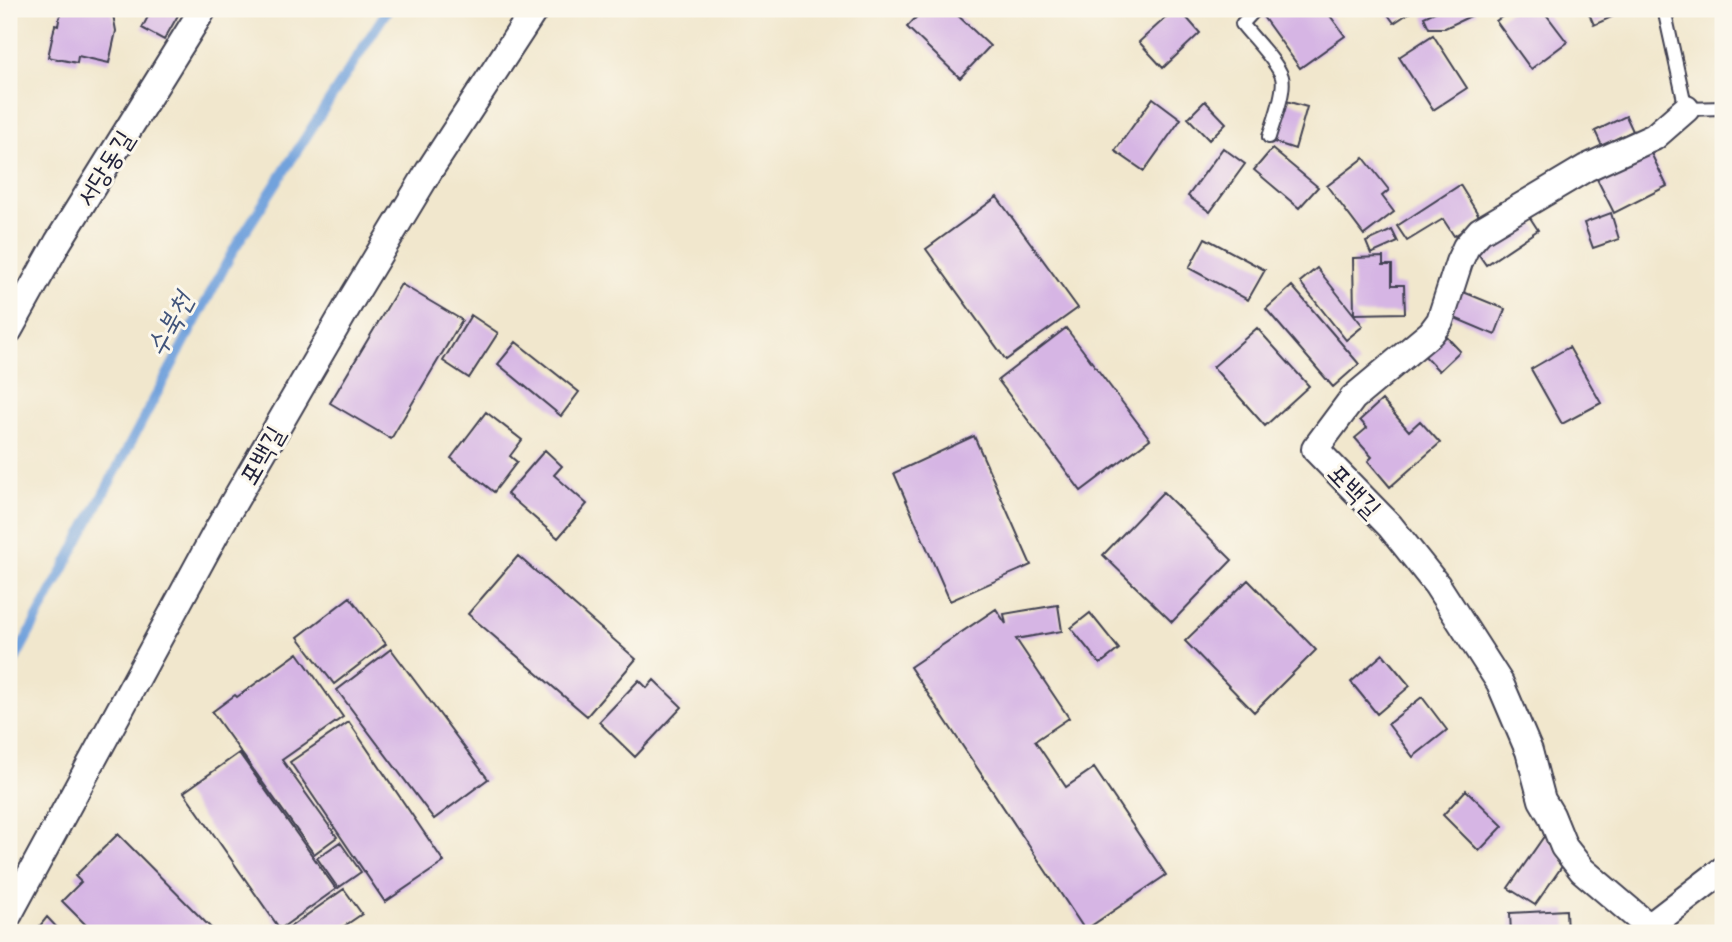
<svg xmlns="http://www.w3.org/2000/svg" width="1732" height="942" font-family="'Patrick Hand','Poor Story',sans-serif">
<rect width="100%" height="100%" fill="#fbf7ec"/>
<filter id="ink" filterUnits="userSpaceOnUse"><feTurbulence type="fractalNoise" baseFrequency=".0143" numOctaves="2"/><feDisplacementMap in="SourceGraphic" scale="14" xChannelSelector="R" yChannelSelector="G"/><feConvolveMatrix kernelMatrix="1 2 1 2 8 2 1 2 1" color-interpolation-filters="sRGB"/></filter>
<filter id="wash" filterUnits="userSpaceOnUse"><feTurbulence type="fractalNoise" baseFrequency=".00686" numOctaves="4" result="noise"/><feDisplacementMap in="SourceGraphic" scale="28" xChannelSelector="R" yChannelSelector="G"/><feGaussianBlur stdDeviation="1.57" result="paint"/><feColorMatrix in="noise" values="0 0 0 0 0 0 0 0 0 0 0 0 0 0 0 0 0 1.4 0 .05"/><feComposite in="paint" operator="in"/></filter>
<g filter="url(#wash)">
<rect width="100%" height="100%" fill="#f1e7cd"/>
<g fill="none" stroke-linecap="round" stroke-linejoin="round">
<path stroke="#72a2dc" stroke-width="10" d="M9 671 234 249 388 9"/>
</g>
<g id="blocks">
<path fill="#d6b5e4" d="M61 9H112L116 31 109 63 78 56 77 63 48 57 55 25 58 26Z
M152 9H192L189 15 181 10 164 40 142 28Z
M924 9H951L990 46 960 78 907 27Z
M1175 9H1179L1200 33 1163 68 1139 42Z
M1268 9H1314L1318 14 1325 9 1345 36 1300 68 1261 14Z
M1384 9H1415L1394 23Z
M1441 9H1474L1477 13 1445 28H1429L1424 17Z
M1513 9H1542L1567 42 1531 69 1496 21Z
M1587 9H1629L1594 25Z
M1433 35 1467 88 1433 110 1399 57Z
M1153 98 1181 119 1144 171 1115 151Z
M1205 101 1226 123 1209 140 1188 118Z
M1286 101 1307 107 1295 149 1274 142Z
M1626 116 1633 131 1602 146 1595 131Z
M1648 147 1667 186 1614 213 1595 175Z
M1223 148 1245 164 1210 212 1188 196Z
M1272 149 1318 187 1299 208 1254 170Z
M1364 158 1389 190 1382 196 1394 212 1364 235 1327 186Z
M1460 185 1481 219 1454 236 1443 219 1407 241 1397 226Z
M997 197 1078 308 1006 360 926 249Z
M1527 213 1538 230 1486 265 1475 249Z
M1611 213 1619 239 1593 248 1584 223Z
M1392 230 1398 242 1371 254 1366 242Z
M1205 238 1265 270 1248 300 1189 268Z
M1383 257V265H1392V285H1404L1405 313 1354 314 1353 258Z
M1317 268 1363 326 1346 340 1300 282Z
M401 284 462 320 391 439 330 403Z
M1292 286 1359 364 1333 387 1266 309Z
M1461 291 1505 309 1495 335 1450 316Z
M471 315 498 333 469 378 443 361Z
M1066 328 1150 439 1081 491 998 380Z
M1257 328 1309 386 1265 426 1213 367Z
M1443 333 1460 351 1439 371 1422 353Z
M516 342 579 392 561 416 498 364Z
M1569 347 1601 403 1562 424 1531 369Z
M1382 400 1409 431 1420 421 1440 443 1390 487 1368 461 1372 457 1355 438 1367 428 1360 420Z
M486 412 522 440 510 456 517 462 494 492 451 458Z
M974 436 1031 565 950 601 894 473Z
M545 450 562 466 554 475 587 504 558 538 507 494Z
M1163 492 1232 560 1172 622 1103 555Z
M518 556 636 659 587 716 468 614Z
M1248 580 1316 650 1254 712 1185 641Z
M350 597 386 644 334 684 298 637Z
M1058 605 1062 631 1016 639 1069 718 1035 741 1066 787 1094 768 1166 875 1085 930 910 667 996 609 1006 624 1004 614Z
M1090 613 1119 649 1100 664 1071 628Z
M391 649 488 779 434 819 337 690Z
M298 653 343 717 282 760 337 837 314 854 212 712 235 695 237 697Z
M1383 654 1410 686 1377 714 1351 682Z
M639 680 647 688 654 680 682 707 635 757 599 722Z
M1422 697 1447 730 1413 757 1388 724Z
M349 722 444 862 385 902 290 762Z
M239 753 336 889 280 929 184 792Z
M1466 790 1503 826 1479 851 1443 815Z
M118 834 216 933H94L62 901 81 882 75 876Z
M1545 835 1565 862 1535 905 1508 888Z
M340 842 361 872 338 888 317 858Z
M344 889 362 914 334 933H290L287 929Z
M1566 910 1567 933H1511L1510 913Z
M47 917 62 933H34Z"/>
</g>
</g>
<g filter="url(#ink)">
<use href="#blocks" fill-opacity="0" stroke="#414051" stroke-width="2"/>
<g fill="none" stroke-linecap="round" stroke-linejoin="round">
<g stroke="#414051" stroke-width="16">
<path id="lane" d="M1256 9 1242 24C1252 37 1278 63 1282 77 1286 91 1273 123 1269 137
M1664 9 1686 109 1723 108"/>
</g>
<g stroke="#414051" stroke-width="30">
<path id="street" d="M9 330 58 242 203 9
M9 914 217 531 353 297 429 171 535 9
M1649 927 1582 870 1564 847 1551 815 1542 800 1529 751 1500 683 1437 585 1390 526 1315 449 1353 398 1431 333 1440 321 1459 262 1466 247 1480 231 1586 168 1654 137 1686 109
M1644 933 1649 927 1723 870"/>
</g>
<use href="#lane" stroke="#fff" stroke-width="12"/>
<use href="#street" stroke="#fff" stroke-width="26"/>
</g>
</g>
<g text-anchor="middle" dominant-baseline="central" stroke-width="6" stroke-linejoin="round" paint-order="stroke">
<g font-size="26" fill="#22223b" stroke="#fbf7ec">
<text transform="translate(104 168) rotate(-58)">서당동길</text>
<text transform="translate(261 455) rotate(-60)">포백길</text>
<text transform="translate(1355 490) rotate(46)">포백길</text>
</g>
<g font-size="28" font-style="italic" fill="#42557b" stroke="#fbf7ec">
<text transform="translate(169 324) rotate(-62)">수북천</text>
</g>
</g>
<rect width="1732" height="942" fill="none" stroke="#fbf7ec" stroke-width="35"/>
</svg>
